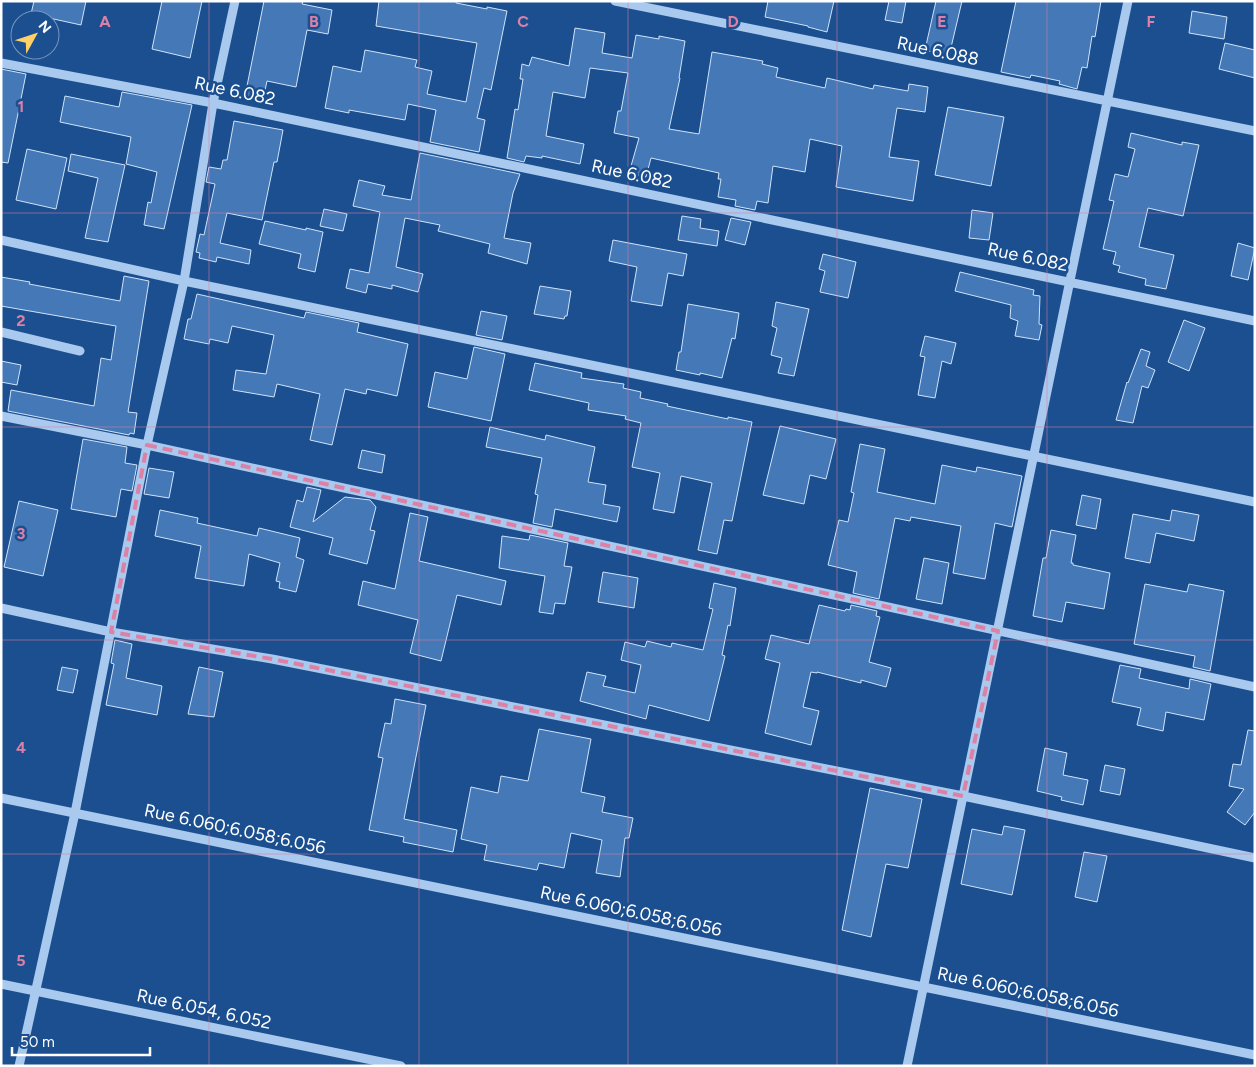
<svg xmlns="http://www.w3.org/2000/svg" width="1256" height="1067" font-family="Figtree,sans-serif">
<rect width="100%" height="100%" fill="#1b4f8f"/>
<path fill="#4478b7" stroke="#cfe3fa" d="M34 1H86L81 25 31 14Z
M162 1H202L190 58 152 49Z
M264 1H303L302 4 332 10 328 34 307 30 296 87 267 81 263 100 245 96Z
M379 1H456V3L487 9V7L507 11 491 90 484 88 477 118 485 120 479 152 430 142 436 110 408 104 405 120 349 110V113L325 108 333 66 361 72 365 50 417 60 415 67 432 71 427 94 466 102 477 43 376 26Z
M768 1H834L827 32 808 27V26L765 17Z
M889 1H906L902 23 885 20Z
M936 1H962L949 56 925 50Z
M1016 1H1101L1095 37 1092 36 1087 68 1082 67 1077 89 1059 84 1060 81 1031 75 1030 78 1001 72Z
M1192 11 1227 17 1224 39 1189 33Z
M575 28 605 33 602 53 632 58 636 35 659 39V36L685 41 679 78H680L669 129 699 134 712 52 763 61 762 64 778 68 776 77 825 88 827 78 873 89 874 85 908 91 909 84 928 87 925 112 897 108 889 157 919 161 913 201 836 187 842 146 810 139 805 172 773 166 768 203 757 201 755 210 735 206 736 200 718 197 721 179H718L719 173 651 158 646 177 629 173 639 138 614 133 618 111H621L628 73 590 68 585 98 553 92 546 136 584 144 580 164 542 156V158L526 156 524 162 507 158 515 109 518 110 523 79H520L522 64 529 66 532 57 569 66Z
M1225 43 1255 50V78L1219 69Z
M1 69 26 74 8 163 1 162Z
M122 92 192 105 164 229 144 225 148 202 151 203 157 172 126 164 131 137 60 122 65 96 119 107Z
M948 107 1004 117 991 186 935 175Z
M234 121 283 130 277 162H274L262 220 227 213 220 243 251 250 249 264 217 257 216 262 199 258 200 253 196 252 200 234 204 235 215 184 206 182 209 167 221 169 223 160H227Z
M1131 133 1182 145V142L1199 145 1183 216 1148 208 1139 247 1174 255 1166 289 1145 285 1146 279 1118 272 1120 266 1113 264 1116 252 1103 249 1114 201 1109 200 1115 174 1128 177 1135 149 1128 147Z
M27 149 67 158 56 209 16 200Z
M420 153 520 174 513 193 504 238 531 243 527 264 488 253 490 244 438 231 440 225 405 218 396 267 423 274 418 292 392 285V289L368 284 366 293 346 288 350 269 369 273 380 212 353 206 359 180 385 186 382 195 411 200Z
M71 154 125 165 108 242 85 238 98 178 68 171Z
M324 209 347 214 343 231 320 226Z
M972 210 993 213 989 240 969 238Z
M682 216 701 219 700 228 719 231 717 246 678 240Z
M731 218 751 222 745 245 725 240Z
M265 221 306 230V228L323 232 315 272 298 268 301 254 259 244Z
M613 240 687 254 683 276 668 273 662 306 631 301 637 267 609 261Z
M1238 243 1255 248 1248 280 1231 276Z
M823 254 856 262 848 298 820 292 825 271 819 269Z
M960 272 1034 290 1033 295 1040 296 1039 324 1042 325 1039 340 1015 336 1018 321 1010 318 1011 305 955 291Z
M124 276 149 281 128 412 137 413 134 434 130 433 129 435 8 411 11 390 94 406 101 358 111 360 116 326 1 306V277L30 282 29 284 120 301Z
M540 286 571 291 567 316H565L564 319 534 314Z
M197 294 304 318 306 312 359 323 357 332 408 344 397 396 367 389 366 394 345 389 332 445 310 440 320 394 277 384 274 397 233 390 236 370 266 374 274 335 232 326 228 343 210 339 209 344 184 339 188 319H191Z
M776 302 809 309 794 376 778 373 782 358 771 355 777 328 772 326Z
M688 304 739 313 735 339 732 338 722 378 700 373V375L676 370 679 352H681Z
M481 311 507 316 502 340 476 335Z
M1184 320 1205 328 1189 371 1168 362Z
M925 336 956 343 951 364 942 361 935 398 918 395 925 357 920 356Z
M474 347 505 354 491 421 428 407 435 372 467 379Z
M1141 349 1150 352 1146 366 1155 370 1148 388 1142 386 1133 423 1116 420 1127 382 1128 383Z
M1 361 21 365 17 385 1 382Z
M535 363 582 373 581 378 624 384 623 388 641 392 640 398 668 404 667 406 728 419V417L752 422 732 521 724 520 717 554 698 550 712 483 681 476 674 513 653 509 660 473 632 467 641 423 625 419 626 416 588 410 589 403 529 390Z
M780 426 836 439 826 479 810 475 804 504 763 495Z
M490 427 545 440 546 435 595 447 588 482 606 485 603 504 620 507 617 522 555 509 552 527 533 523 538 495 535 494 542 458 486 447Z
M83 439 127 447 125 463 137 465 132 491 121 489 116 517 71 509Z
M860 444 885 449 877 492 935 504 942 465 976 472 977 467 1022 476 1012 527 995 523 985 579 953 573 961 526 911 517 910 521 895 518 879 599 853 593 857 572 828 565 839 520 848 522 854 493 851 492Z
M362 450 385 455 382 473 358 468Z
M149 468 174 472 169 498 144 494Z
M307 487 321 490 313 522 345 497 370 500 376 507 370 530 375 531 367 564 329 554 333 538 290 527 297 500 303 502Z
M1082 495 1101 499 1096 529 1076 525Z
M19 501 58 510 43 576 4 567Z
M160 510 198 518 197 523 257 536 259 528 300 538 296 557 304 560 296 592 279 588 280 582 276 581 280 563 249 554 244 586 195 578 201 546 155 536Z
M1172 510 1199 515 1194 541 1156 533 1150 563 1125 558 1133 514 1170 521Z
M410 513 428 517 419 561 506 581 501 605 457 595 441 661 410 653 418 620 358 605 363 581 395 589Z
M1051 530 1076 535 1071 563H1073V565L1110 573 1104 609 1066 602 1062 622 1033 616 1043 558H1046Z
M530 535 568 543 564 566 572 567 565 604 555 603 553 614 539 612 545 576 499 568 502 536 529 540Z
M924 558 949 563 942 604 916 599Z
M603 572 638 578 634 608 598 602Z
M714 583 736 588 730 626 728 625 722 655 725 656 709 721 649 705 646 719 580 701 587 672 606 676 603 686 635 693 641 665 621 660 625 642 645 647 647 641 671 647 672 643 703 650 713 609 709 608Z
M1145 584 1187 592 1189 584 1224 591 1210 671 1193 667 1195 656 1134 644Z
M819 605 845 611 846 609 850 610 851 605 877 611 876 616 880 617 869 662 891 668 886 687 861 680V683L817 672V673L811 672 803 707 819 711 811 745 765 733 780 663 765 659 771 635 809 644Z
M115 640 132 644 126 678 162 686 157 715 106 705 114 664 111 663Z
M1120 665 1141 669 1139 678 1189 689 1190 679 1211 684 1204 720 1166 712 1163 731 1137 725 1141 708 1112 702Z
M62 667 78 670 73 693 57 690Z
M199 667 223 672 214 717 188 714Z
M395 699 426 705 404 819 457 830 453 852 403 842 404 837 369 830 383 758 378 757 385 723 391 724Z
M539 729 591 739 581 792 605 797 602 812 633 818 629 838H625L620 877 596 873 602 840 571 833 564 868 539 863 537 870 484 860 487 845 461 839 471 787 498 793 501 776 528 781Z
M1248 730 1255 731V812L1245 825 1227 812 1244 789 1229 786 1233 764 1241 765Z
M1045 748 1067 753 1063 775 1088 780 1083 805 1061 800 1062 797 1037 791Z
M1105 765 1125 769 1120 795 1100 791Z
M870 788 922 799 908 868 886 864 871 937 842 930Z
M1004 826 1025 830 1012 895 961 884 972 829 1002 835Z
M1084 852 1107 856 1097 902 1075 897Z"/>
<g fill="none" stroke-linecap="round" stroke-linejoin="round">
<path stroke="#a9c9ee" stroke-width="9" d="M615 1 1255 131
M1 63 213 103 1255 321
M1 240 184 281 1255 502
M1 332 80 351
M1 416 147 445 1255 687
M1 608 111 632 272 659 963 796 1255 858
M1 798 1255 1055
M1 984 401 1066
M19 1066 75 813 147 445 184 281 213 103 235 1
M907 1066 1128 1"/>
</g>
<path fill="none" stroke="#dd80a5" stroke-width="4" stroke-dasharray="10 6" stroke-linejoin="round" d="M147 445 998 631 963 796 272 659 111 632Z"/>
<path fill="none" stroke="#dd80a5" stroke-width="1" stroke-opacity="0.55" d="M209 1V1066M419 1V1066M628 1V1066M837 1V1066M1047 1V1066M1 213H1255M1 427H1255M1 640H1255M1 854H1255"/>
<g text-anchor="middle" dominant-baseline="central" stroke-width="5" stroke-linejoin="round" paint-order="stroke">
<g font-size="18" fill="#fff" stroke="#1b4f8f">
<text transform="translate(938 51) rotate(12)">Rue 6.088</text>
<text transform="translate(235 91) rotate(12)">Rue 6.082</text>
<text transform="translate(632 174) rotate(12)">Rue 6.082</text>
<text transform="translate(1028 257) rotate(12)">Rue 6.082</text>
<text transform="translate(235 829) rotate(12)">Rue 6.060;6.058;6.056</text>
<text transform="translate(631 911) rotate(12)">Rue 6.060;6.058;6.056</text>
<text transform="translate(1028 992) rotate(12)">Rue 6.060;6.058;6.056</text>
<text transform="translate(204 1009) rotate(12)">Rue 6.054, 6.052</text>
</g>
</g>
<g font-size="16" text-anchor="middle" font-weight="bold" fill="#dd80a5" stroke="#1b4f8f" stroke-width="5" stroke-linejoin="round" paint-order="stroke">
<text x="105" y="27">A</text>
<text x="314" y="27">B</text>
<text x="523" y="27">C</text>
<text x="733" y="27">D</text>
<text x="942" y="27">E</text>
<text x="1151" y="27">F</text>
<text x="21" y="112">1</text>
<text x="21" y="326">2</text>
<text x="21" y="539">3</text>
<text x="21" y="753">4</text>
<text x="21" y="966">5</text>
</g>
<rect width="1256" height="1067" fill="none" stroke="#ffffff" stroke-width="5"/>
<g transform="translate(35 35) rotate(50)"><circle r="24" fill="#1b4f8f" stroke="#7695bc"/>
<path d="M0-4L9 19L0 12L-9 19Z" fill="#ffd166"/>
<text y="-8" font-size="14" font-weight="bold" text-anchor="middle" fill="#ffffff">N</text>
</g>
<path d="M12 1047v8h138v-8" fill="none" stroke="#ffffff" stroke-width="2.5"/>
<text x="20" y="1047" font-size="15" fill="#ffffff" stroke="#1b4f8f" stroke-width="4" paint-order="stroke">50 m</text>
</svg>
